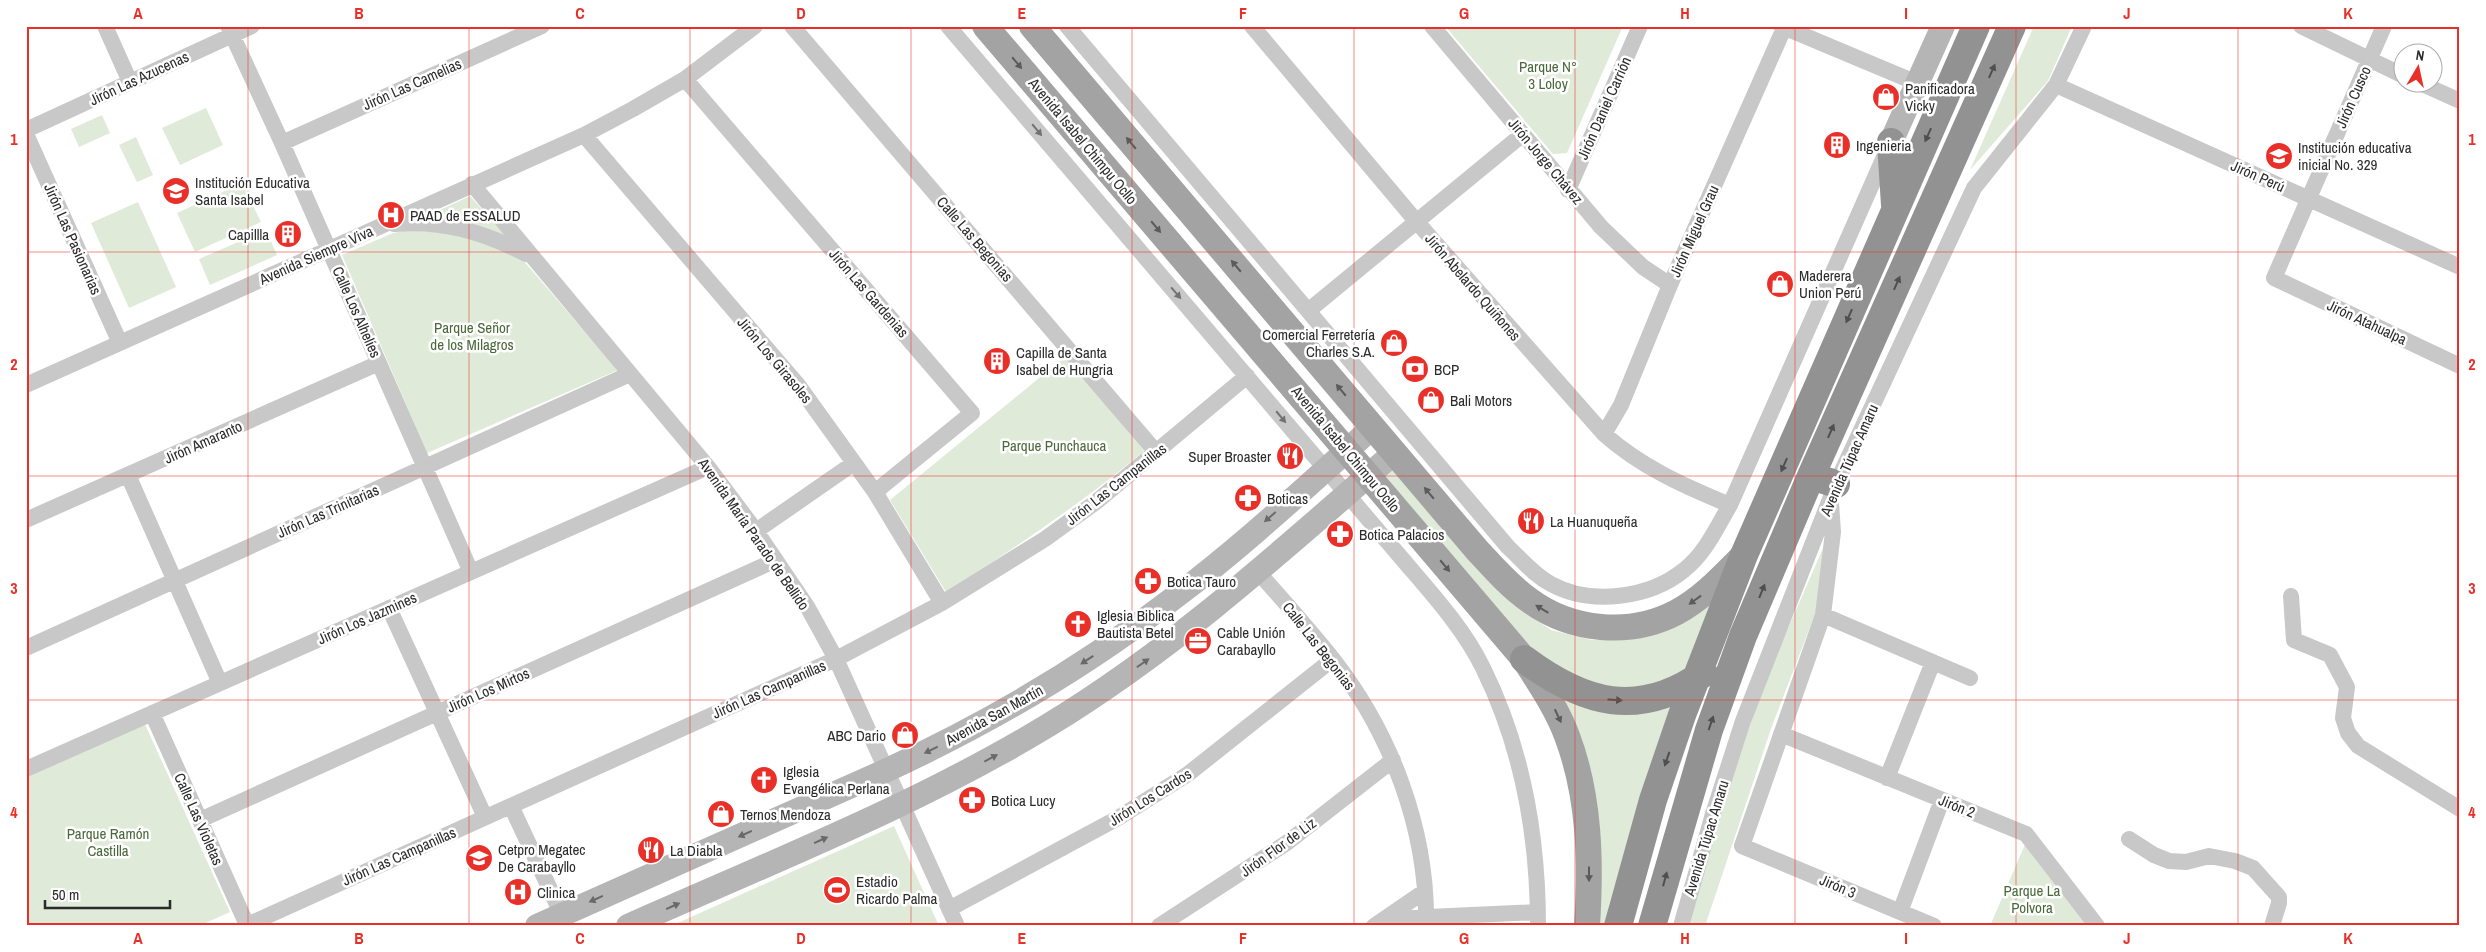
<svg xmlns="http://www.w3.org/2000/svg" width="2486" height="952" font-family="'Archivo Narrow',sans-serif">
<rect width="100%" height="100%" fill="#fff"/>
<path fill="#e0ead8" d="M1445 26H1623L1567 153 1553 154Z
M2034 26H2072L2048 81 1970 170Z
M206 108 223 145 180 165 162 128Z
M102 115 110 133 79 147 71 129Z
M136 137 153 175 137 182 119 145Z
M242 183 261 222 195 252 177 213Z
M470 196 509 239 470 223 425 217Z
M138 202 176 287 129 308 91 223Z
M266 230 277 255 210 285 199 259Z
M409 230 468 235 522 259 618 370 427 453 342 255 393 233Z
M1066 356 1144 451C1082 503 1015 548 946 592L890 500Z
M1395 466 1513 604 1551 630 1592 640 1639 638 1714 599 1686 673 1643 689 1592 688 1545 663 1381 477Z
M1824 546 1817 609 1772 726 1705 926H1687L1711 842 1765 681Z
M1553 691 1678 699 1643 792 1609 905 1607 926H1595Z
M144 722 230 912 199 926H26V774Z
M894 826 939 926H671Z
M2026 842 2087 926H1990Z"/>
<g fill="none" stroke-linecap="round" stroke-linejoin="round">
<path stroke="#c8c8c8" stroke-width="16" d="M105 26 130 82
M228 26 282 143 471 572
M792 26 1156 452
M948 26C1069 168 1191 310 1311 452 1342 488 1373 525 1404 561 1433 595 1464 629 1483 668 1523 749 1538 836 1538 926
M1067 26 1508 547C1522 560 1534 575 1551 584 1591 606 1650 598 1684 570 1705 554 1717 527 1730 505L1888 148
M1252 26 1416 221 1604 434C1641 467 1684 486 1730 505
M1432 26 1601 227 1643 267 1670 285
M1781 26 1917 83
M2301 26 2404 76
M2384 26 2274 278 2460 366
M685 79 972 413 875 492
M2418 82 2460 101
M2056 85 2460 267
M26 130 252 26
M26 134 120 343
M584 135 798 385 875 492 942 603
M282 143 542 26
M472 184 708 467 756 531 808 608 836 659 957 926
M1568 190 1640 26
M394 224C442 220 484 232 526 254
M1308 311 1523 134
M26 385 584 135 633 109 685 79 755 26
M1604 434 1621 405 1670 285 1785 26
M128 475 220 683
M1831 503 1833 532 1823 615 1742 846 1934 926
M26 520 379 363
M756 531 854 463
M1258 572C1283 600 1309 629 1332 658 1391 733 1428 830 1426 926
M2291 596 2294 640 2330 655 2347 687 2343 718 2348 733 2358 746 2460 809
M389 608 485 817
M1823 615 1970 678
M26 648 630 374
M152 713 247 925
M1781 734 2026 834 2097 926
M26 769 708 467
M1887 778 1933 662
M511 806 562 915
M200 820 776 560
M2129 839 2154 855 2169 861 2186 862 2209 856 2235 861 2253 868 2279 897V903L2272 926
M949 909 1118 818 1188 774 1333 659
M1900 912 1942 800
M1385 919 1538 912
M245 926 836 659 942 603 1045 539 1096 502 1247 376
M1159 926 1288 842 1393 760
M1374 926 1425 891
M1681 926 1713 814 1743 721 1836 484 1974 188 2056 85 2084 26"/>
<path stroke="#b5b5b5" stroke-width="24" d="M1891 142 1943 26
M537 926 885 771C987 724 1083 668 1171 600 1242 547 1307 486 1373 427
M628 926C769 863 915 806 1047 726 1174 649 1283 550 1394 453"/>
<path stroke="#a3a3a3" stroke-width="26" d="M985 26 1524 659C1540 684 1557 709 1567 736 1590 797 1591 862 1587 926
M1032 26 1477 550C1493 567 1509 586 1529 600 1571 631 1630 637 1677 612 1703 598 1723 576 1744 555"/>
<path stroke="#929292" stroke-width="28" d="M1891 142 1895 205
M1811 476 1836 484
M1524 659C1583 703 1638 720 1704 673
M1618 926 1653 800 1682 715 1744 555 1976 26
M1652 926 1709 730 1743 636 1811 476 2012 26"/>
</g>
<defs><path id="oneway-solid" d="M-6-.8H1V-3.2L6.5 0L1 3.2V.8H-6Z" transform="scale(1.25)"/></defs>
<g fill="#5b5b5b">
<use href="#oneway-solid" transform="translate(1017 63) rotate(50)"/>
<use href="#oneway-solid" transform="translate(1131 143) rotate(-130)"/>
<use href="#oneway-solid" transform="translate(1156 227) rotate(50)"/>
<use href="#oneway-solid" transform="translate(1236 266) rotate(-130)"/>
<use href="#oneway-solid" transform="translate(1341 390) rotate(-130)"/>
<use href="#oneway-solid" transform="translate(1429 493) rotate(-130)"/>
<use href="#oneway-solid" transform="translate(1445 566) rotate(50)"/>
<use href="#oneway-solid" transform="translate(1695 600) rotate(144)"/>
<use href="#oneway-solid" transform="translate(1542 609) rotate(-149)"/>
<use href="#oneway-solid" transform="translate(1558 716) rotate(65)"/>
<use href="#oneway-solid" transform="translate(1589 874) rotate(90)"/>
</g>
<g fill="#4f4f4f">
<use href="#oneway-solid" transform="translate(1992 71) rotate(-66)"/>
<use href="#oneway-solid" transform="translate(1928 135) rotate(114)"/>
<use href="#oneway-solid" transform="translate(1897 283) rotate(-66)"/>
<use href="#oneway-solid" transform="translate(1849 316) rotate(114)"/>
<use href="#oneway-solid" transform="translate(1831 431) rotate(-66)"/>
<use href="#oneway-solid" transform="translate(1784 465) rotate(114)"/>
<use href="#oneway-solid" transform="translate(1762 591) rotate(-68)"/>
<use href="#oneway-solid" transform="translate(1615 700) rotate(4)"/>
<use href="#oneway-solid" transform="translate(1711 723) rotate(-71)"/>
<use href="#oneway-solid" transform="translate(1667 759) rotate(109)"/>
<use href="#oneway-solid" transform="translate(1665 879) rotate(-75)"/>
</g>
<g fill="#727272">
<use href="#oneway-solid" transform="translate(1037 130) rotate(50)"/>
<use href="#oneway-solid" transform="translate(1176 293) rotate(49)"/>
<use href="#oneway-solid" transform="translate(1281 417) rotate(50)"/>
</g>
<g fill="#696969">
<use href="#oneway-solid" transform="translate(1270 517) rotate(139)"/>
<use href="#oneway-solid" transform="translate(1087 660) rotate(147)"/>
<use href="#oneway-solid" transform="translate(1143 663) rotate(-35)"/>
<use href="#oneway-solid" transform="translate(931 750) rotate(154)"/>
<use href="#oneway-solid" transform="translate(991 758) rotate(-28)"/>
<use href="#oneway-solid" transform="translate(745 834) rotate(156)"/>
<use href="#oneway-solid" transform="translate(821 840) rotate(-24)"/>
<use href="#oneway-solid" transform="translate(596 899) rotate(156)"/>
<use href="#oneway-solid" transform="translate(673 906) rotate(-24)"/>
</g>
<path fill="none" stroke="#e82f28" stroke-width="1" stroke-opacity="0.55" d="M248 26V926M469 26V926M690 26V926M911 26V926M1132 26V926M1354 26V926M1575 26V926M1795 26V926M2016 26V926M2238 26V926M26 252H2460M26 476H2460M26 700H2460"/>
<defs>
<g id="shop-disc" transform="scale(1.4375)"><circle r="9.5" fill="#e82f28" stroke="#fff"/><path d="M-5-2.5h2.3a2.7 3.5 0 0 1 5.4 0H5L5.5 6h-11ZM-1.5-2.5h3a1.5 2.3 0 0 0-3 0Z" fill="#fff"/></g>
<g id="building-disc" transform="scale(1.4375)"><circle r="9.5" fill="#e82f28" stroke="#fff"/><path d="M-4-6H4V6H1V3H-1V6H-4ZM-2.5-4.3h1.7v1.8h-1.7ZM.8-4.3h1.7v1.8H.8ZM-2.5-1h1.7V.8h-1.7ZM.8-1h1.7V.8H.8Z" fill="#fff"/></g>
<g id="school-disc" transform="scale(1.4375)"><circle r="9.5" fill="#e82f28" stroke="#fff"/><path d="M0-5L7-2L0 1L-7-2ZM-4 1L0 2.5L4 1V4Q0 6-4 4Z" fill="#fff"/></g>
<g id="hospital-disc" transform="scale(1.4375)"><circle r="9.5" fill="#e82f28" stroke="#fff"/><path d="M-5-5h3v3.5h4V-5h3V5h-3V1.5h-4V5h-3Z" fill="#fff"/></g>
<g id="bank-disc" transform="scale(1.4375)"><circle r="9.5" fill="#e82f28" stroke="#fff"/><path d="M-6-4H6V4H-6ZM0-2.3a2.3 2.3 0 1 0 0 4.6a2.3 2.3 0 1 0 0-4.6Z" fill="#fff"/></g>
<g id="restaurant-disc" transform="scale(1.4375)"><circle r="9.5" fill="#e82f28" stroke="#fff"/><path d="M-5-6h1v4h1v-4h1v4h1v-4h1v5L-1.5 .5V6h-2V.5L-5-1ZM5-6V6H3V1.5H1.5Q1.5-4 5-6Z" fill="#fff"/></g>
<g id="pharmacy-disc" transform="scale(1.4375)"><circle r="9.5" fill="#e82f28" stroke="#fff"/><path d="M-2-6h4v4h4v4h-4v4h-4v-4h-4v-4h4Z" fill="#fff"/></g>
<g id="church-disc" transform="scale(1.4375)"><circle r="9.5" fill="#e82f28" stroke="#fff"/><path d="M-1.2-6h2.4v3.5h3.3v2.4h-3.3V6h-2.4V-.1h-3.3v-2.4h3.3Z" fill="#fff"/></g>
<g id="office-disc" transform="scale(1.4375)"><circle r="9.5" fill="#e82f28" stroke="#fff"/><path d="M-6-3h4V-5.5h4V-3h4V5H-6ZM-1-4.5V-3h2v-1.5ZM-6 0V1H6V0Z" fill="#fff"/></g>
<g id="stadium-disc" transform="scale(1.4375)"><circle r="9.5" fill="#e82f28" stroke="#fff"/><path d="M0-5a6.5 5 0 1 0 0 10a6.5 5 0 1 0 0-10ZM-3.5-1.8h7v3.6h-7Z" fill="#fff"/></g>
</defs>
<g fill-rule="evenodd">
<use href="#shop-disc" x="1886" y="97"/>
<use href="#building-disc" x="1837" y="145"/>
<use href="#school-disc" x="2279" y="156"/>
<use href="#school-disc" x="176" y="191"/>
<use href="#hospital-disc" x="391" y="215"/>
<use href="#building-disc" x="288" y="234"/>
<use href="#shop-disc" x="1780" y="284"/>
<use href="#shop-disc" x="1394" y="343"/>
<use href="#building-disc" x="997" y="361"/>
<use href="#bank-disc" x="1415" y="369"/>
<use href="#shop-disc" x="1431" y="400"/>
<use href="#restaurant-disc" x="1290" y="456"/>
<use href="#pharmacy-disc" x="1248" y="498"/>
<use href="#restaurant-disc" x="1531" y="521"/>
<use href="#pharmacy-disc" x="1340" y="534"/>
<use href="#pharmacy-disc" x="1148" y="581"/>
<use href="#church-disc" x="1078" y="624"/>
<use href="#office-disc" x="1198" y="641"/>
<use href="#shop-disc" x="905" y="735"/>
<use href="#church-disc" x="764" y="780"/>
<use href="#pharmacy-disc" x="972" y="800"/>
<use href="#shop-disc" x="721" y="814"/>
<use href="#restaurant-disc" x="651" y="850"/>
<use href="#school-disc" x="479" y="858"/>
<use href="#stadium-disc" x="837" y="890"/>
<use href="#hospital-disc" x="518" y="892"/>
</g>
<g text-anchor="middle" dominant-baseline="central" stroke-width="5" stroke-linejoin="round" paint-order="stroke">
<g font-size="15" fill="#496739" stroke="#fff">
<text x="1548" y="66">Parque N°<tspan x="1548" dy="17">3 Loloy</tspan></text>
<text x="472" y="327">Parque Señor<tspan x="472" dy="17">de los Milagros</tspan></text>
<text x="1054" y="445">Parque Punchauca</text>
<text x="108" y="833">Parque Ramón<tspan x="108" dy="17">Castilla</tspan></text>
<text x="2032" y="890">Parque La<tspan x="2032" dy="17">Polvora</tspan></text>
</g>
<g font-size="15" fill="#2b2b2b" stroke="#fff">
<text transform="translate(139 78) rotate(-25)">Jirón Las Azucenas</text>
<text transform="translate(412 84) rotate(-24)">Jirón Las Camelias</text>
<text transform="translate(2353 97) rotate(-66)">Jirón Cusco</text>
<text transform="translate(1604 108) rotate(-66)">Jirón Daniel Carrión</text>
<text transform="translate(1083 141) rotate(50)">Avenida Isabel Chimpu Ocllo</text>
<text transform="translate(1546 161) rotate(50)">Jirón Jorge Chávez</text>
<text transform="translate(2258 176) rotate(24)">Jirón Perú</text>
<text transform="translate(1694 231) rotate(-66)">Jirón Miguel Grau</text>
<text transform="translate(73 239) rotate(66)">Jirón Las Pasionarias</text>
<text transform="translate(975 239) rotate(49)">Calle Las Begonias</text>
<text transform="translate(316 255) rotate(-24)">Avenida Siempre Viva</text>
<text transform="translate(1473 287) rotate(49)">Jirón Abelardo Quiñones</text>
<text transform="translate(869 293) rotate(49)">Jirón Las Gardenias</text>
<text transform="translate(357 312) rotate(66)">Calle Los Alhelíes</text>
<text transform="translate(2367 322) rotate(25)">Jirón Atahualpa</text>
<text transform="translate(775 360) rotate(50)">Jirón Los Girasoles</text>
<text transform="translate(203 442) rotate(-24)">Jirón Amaranto</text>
<text transform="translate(1346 449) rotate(50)">Avenida Isabel Chimpu Ocllo</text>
<text transform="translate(1849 460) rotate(-66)">Avenida Túpac Amaru</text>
<text transform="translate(1116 484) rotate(-38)">Jirón Las Campanillas</text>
<text transform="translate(328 511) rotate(-24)">Jirón Las Trinitarias</text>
<text transform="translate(754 534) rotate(55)">Avenida María Parado de Bellido</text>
<text transform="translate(367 618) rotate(-24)">Jirón Los Jazmines</text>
<text transform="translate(1319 646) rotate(52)">Calle Las Begonias</text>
<text transform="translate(769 689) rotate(-24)">Jirón Las Campanillas</text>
<text transform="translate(488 690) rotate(-24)">Jirón Los Mirtos</text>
<text transform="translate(994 715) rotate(-29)">Avenida San Martín</text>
<text transform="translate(1150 797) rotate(-32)">Jirón Los Cardos</text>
<text transform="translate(1957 806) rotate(22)">Jirón 2</text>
<text transform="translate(199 819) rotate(66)">Calle Las Violetas</text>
<text transform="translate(1706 838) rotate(-73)">Avenida Túpac Amaru</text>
<text transform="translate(1278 847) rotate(-36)">Jirón Flor de Liz</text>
<text transform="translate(399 856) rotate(-24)">Jirón Las Campanillas</text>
<text transform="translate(1838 886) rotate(23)">Jirón 3</text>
</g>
<g font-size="15" fill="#2b2b2b" stroke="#fff" text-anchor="start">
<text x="1905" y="88">Panificadora<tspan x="1905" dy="17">Vicky</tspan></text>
<text x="1856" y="145">Ingenieria</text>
<text x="2298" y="147">Institución educativa<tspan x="2298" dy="17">inicial No. 329</tspan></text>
<text x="195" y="182">Institución Educativa<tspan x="195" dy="17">Santa Isabel</tspan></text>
<text x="410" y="215">PAAD de ESSALUD</text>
<text x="269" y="234" text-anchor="end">Capillla</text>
<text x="1799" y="275">Maderera<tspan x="1799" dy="17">Union Perú</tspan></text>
<text x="1375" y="334" text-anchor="end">Comercial Ferretería<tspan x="1375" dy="17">Charles S.A.</tspan></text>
<text x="1016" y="352">Capilla de Santa<tspan x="1016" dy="17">Isabel de Hungria</tspan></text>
<text x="1434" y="369">BCP</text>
<text x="1450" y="400">Bali Motors</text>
<text x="1271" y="456" text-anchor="end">Super Broaster</text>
<text x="1267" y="498">Boticas</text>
<text x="1550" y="521">La Huanuqueña</text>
<text x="1359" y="534">Botica Palacios</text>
<text x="1167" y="581">Botica Tauro</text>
<text x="1097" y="615">Iglesia Biblica<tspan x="1097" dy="17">Bautista Betel</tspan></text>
<text x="1217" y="632">Cable Unión<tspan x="1217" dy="17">Carabayllo</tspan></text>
<text x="886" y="735" text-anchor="end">ABC Dario</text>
<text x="783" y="771">Iglesia<tspan x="783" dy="17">Evangélica Perlana</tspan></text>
<text x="991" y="800">Botica Lucy</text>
<text x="740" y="814">Ternos Mendoza</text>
<text x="498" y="849">Cetpro Megatec<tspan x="498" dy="17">De Carabayllo</tspan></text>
<text x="670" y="850">La Diabla</text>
<text x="856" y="881">Estadio<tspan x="856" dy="17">Ricardo Palma</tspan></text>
<text x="537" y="892">Clinica</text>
</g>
</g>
<rect width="2486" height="952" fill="none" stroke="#ffffff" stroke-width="55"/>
<g transform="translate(2418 68) rotate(9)"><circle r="24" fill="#ffffff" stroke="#aaaaaa"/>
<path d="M0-4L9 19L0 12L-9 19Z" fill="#e82f28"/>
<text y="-8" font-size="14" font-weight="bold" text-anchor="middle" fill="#2b2b2b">N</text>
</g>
<path d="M45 900v8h125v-8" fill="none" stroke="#2b2b2b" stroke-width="2.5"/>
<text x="52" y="900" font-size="15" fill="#2b2b2b" stroke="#ffffff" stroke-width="4" paint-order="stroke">50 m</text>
<rect x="28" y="28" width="2430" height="896" fill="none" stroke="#e82f28" stroke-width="2"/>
<g font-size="16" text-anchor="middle" font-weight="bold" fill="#e82f28">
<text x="138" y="19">A</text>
<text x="359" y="19">B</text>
<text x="580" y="19">C</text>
<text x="801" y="19">D</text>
<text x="1022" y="19">E</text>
<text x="1243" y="19">F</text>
<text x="1464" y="19">G</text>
<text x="1685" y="19">H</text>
<text x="1906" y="19">I</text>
<text x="2127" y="19">J</text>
<text x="2348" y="19">K</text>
<text x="14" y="145">1</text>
<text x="2472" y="145">1</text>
<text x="14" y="370">2</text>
<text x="2472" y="370">2</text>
<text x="14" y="594">3</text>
<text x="2472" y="594">3</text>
<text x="14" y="818">4</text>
<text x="2472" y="818">4</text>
<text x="138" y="944">A</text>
<text x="359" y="944">B</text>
<text x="580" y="944">C</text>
<text x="801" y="944">D</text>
<text x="1022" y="944">E</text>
<text x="1243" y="944">F</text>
<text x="1464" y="944">G</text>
<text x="1685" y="944">H</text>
<text x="1906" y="944">I</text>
<text x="2127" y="944">J</text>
<text x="2348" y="944">K</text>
</g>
</svg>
